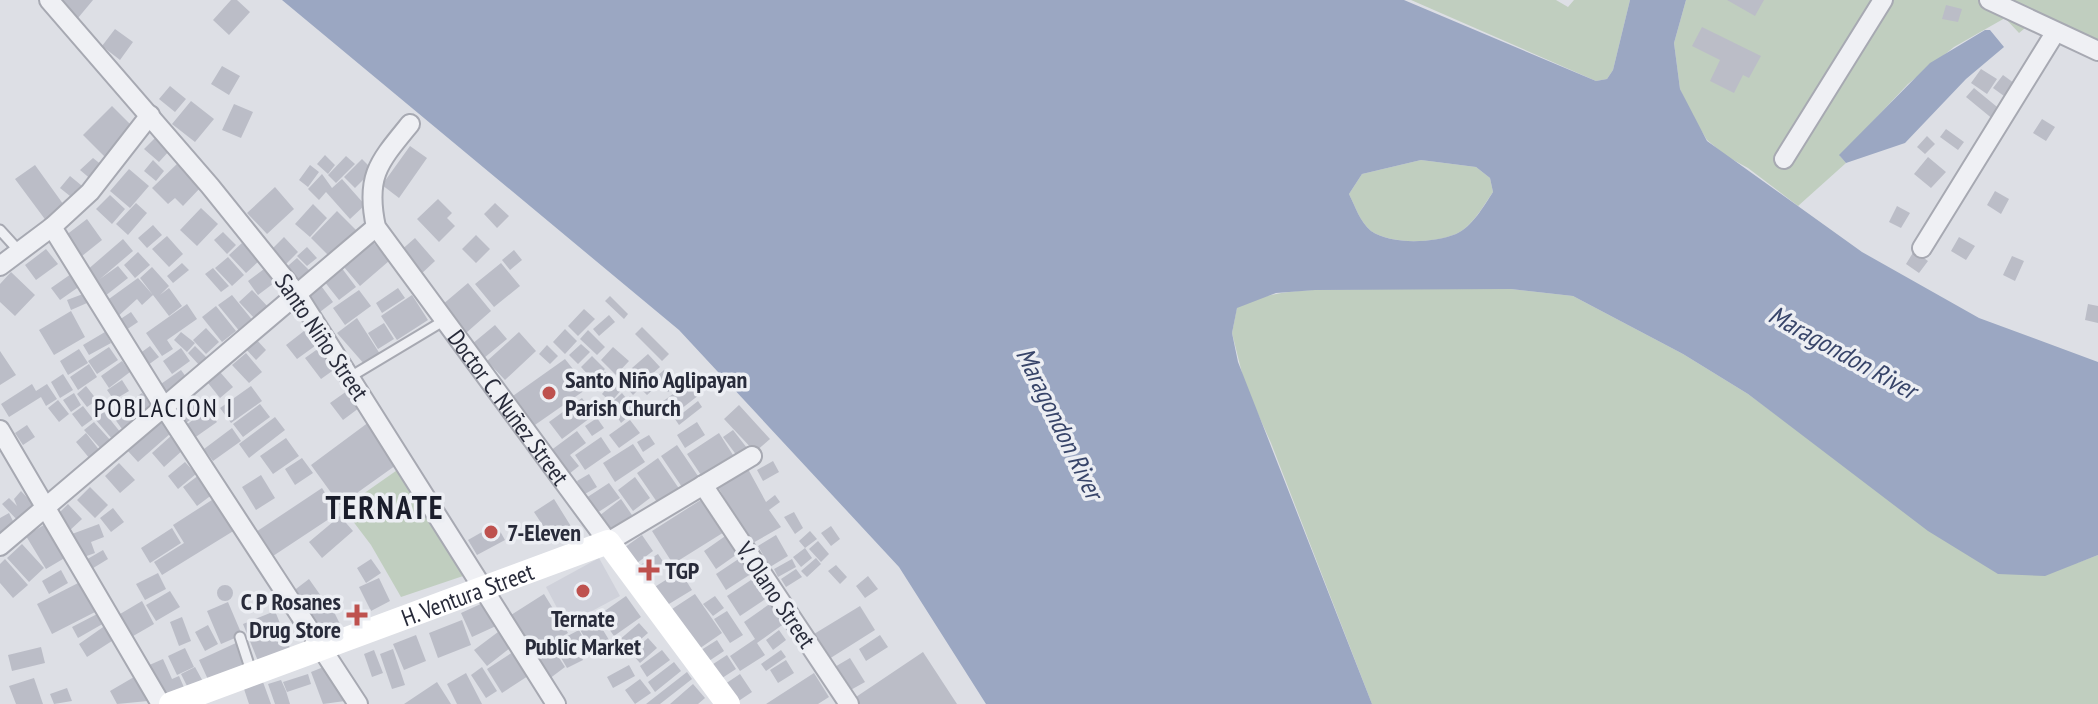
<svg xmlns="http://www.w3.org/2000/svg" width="2098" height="704" font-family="'PT Sans Narrow',sans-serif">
<rect width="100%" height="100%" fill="#dddfe5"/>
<path fill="#cfd1da" d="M599 558 620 596 566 625 546 587Z"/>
<path fill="#c0cebf" d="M1411 0H1556L1568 7 1574 0H1630L1613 70 1607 79 1596 81Z
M1686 0H2098V41L2036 19 2019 33 2005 18 1954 47 1908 84 1840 156 1846 163 1798 206 1748 168 1726 156 1707 140 1693 117 1680 89 1674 43Z
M1421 160 1476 167 1490 178 1493 192C1484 205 1472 227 1456 234 1435 243 1391 245 1371 231 1360 222 1355 206 1349 194L1362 174Z
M1364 289H1511L1573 296 1683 354 1748 394 1831 455 2077 563 2098 555V704H1372L1271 443 1245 385 1232 333 1237 307C1276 287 1320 290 1364 289Z
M403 466 469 574 401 597 371 545 343 508Z"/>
<path fill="#9ba7c2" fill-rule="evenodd" d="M282 0H1404L1596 81 1607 79 1613 70 1630 0H1686L1674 43 1680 89 1707 141 1862 252 1979 318 2098 362V555L2045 576 1998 574 1928 531 1748 394 1683 354 1573 296 1511 289 1315 290 1276 293 1237 308 1232 333 1238 362 1372 704H986L899 567 679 330ZM1421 160 1476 167 1490 178 1493 192C1484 206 1472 227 1456 234 1434 243 1391 245 1371 231 1360 222 1355 206 1349 194L1362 174Z
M1985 30H1990L2004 47 1966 79 1905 143 1846 163 1839 155 1930 63Z"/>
<path fill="#bbbdc7" d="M63 0H93L78 18 60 4Z
M231 0H237L250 12 229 35 213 20Z
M1727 0H1764L1755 16Z
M1946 5 1962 9 1958 22 1942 19Z
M1702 27 1761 56 1749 78 1743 75 1734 93 1710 81 1720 60 1692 46Z
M115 29 133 42 120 60 102 46Z
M222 66 240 76 229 95 211 84Z
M1981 69 1997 79 1987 94 1971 83Z
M2003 75 2014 83 2004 96 1993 88Z
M170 86 186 99 175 112 159 99Z
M1974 88 2002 111 1994 120 1966 97Z
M191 101 214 119 195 142 172 124Z
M234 104 253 112 241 138 222 130Z
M112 106 136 130 107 159 83 135Z
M2042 119 2055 127 2046 141 2033 133Z
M1946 129 1964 142 1958 150 1940 137Z
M1927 136 1935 144 1925 154 1917 147Z
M156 137 170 150 159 162 144 149Z
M410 146 427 158 399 198 382 185Z
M325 155 335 165 328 174 317 164Z
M346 156 355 164 336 183 328 175Z
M1928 157 1946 172 1931 188 1914 174Z
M93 158 103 166 93 181 80 170Z
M362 159 373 170 355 188 344 177Z
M153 160 164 171 156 181 144 171Z
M178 163 201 187 183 206 175 198 168 204 152 188Z
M35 165 66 208 47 222 15 179Z
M310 165 319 172 308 187 299 180Z
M129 169 149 186 130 208 110 191Z
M322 174 332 188 342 179 365 205 350 219 326 192 319 200 308 189Z
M70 176 87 190 81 198 74 192 70 196 60 188Z
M275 187 294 209 267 234 247 213Z
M1995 191 2009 199 2001 214 1987 205Z
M110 195 125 209 112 224 96 209Z
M438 199 452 213 447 218 455 226 439 242 417 219Z
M136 203 147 213 128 235 116 224Z
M495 203 509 216 497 228 484 214Z
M313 204 327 218 310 237 295 224Z
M1897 206 1910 213 1901 228 1889 222Z
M201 208 218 224 197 246 180 230Z
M337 211 359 233 333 260 311 238Z
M87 219 102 240 77 260 61 239Z
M153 225 162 235 147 248 138 238Z
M223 232 236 245 227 254 214 240Z
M476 235 490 249 476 263 462 249Z
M167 236 183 254 169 267 152 249Z
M284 237 298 252 283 267 269 252Z
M1959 237 1975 246 1966 260 1951 251Z
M415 238 435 261 420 275 399 252Z
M123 239 133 251 100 279 118 266 128 278 100 300 86 271Z
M373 242 389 261 360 286 344 267Z
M242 243 259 261 246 273 229 255Z
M307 247 317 258 307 266 297 256Z
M46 249 58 264 36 280 25 265Z
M514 250 522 260 510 270 502 260Z
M1914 251 1928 261 1919 273 1906 264Z
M138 252 150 265 135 278 124 265Z
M2012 256 2024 261 2015 281 2003 275Z
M228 257 244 275 232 286 215 268Z
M297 258 311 272 296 286 282 271Z
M182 263 189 270 173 283 167 276Z
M501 263 520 286 494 307 475 284Z
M152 267 169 286 160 295 169 288 182 306 169 316 140 278Z
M341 267 356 287 339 300 324 281Z
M213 268 229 286 221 292 205 274Z
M264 269 274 283 258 295 248 281Z
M11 272 35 295 15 316 0 302V284Z
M71 274 80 286 60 300 51 288Z
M138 278 153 295 142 305 137 299 115 319 102 304Z
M319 283 333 302 316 315 302 296Z
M468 283 491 311 466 333 442 305Z
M398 288 405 298 382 313 376 303Z
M252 290 270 309 257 321 239 302Z
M359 290 371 306 345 325 333 308Z
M83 294 87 303 71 310 67 300Z
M232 295 254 322 241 333 218 305Z
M412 295 428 320 397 340 381 316Z
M610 296 628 314 624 319 605 301Z
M187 304 197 319 167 340 173 349 162 356 146 333Z
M2088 304 2098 306V323L2085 320Z
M216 306 236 331 222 342 202 317Z
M584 309 595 319 578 336 568 326Z
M71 311 85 337 54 355 39 330Z
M131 312 138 322 123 332 116 322Z
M609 315 615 322 599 336 593 329Z
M357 318 380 354 365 365 337 333Z
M384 323 394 339 378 349 368 333Z
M495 325 507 339 484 358 472 344Z
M642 327 669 354 662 361 635 334Z
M206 328 219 342 206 354 193 340Z
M565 329 577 341 565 354 553 342Z
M588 330 605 347 597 355 580 339Z
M304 331 315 346 297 359 286 345Z
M105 332 111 343 89 355 83 345Z
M181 332 195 343 187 352 174 340Z
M519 332 536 351 505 380 487 361Z
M255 338 266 350 256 360 245 348Z
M581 344 590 352 578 364 569 355Z
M547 345 558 356 550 364 539 354Z
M150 346 159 357 144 368 135 357Z
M195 346 208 359 200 366 188 353Z
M109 347 118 360 97 374 88 361Z
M613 347 629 361 616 375 601 360Z
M181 348 190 361 172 374 163 361Z
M319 348 335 369 321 379 305 358Z
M79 349 88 363 68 375 60 361Z
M0 351 16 375 0 385Z
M246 353 262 372 249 383 232 365Z
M648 354 660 367 644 381 632 368Z
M592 356 605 369 593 380 581 367Z
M565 359 588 388 532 427 510 398Z
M122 361 130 372 109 388 101 376Z
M89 364 97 377 78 390 70 377Z
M629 369 645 386 651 380 657 386 647 395 640 388 633 395 618 378Z
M181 370 189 381 165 397 158 386Z
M664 370 677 385 668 392 656 377Z
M220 372 233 387 220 398 208 383Z
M605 372 612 379 601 391 594 384Z
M63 374 73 390 60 398 51 382Z
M700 378 708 388 672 416 662 402 677 391 680 395Z
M122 380 129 391 114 400 107 390Z
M614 380 623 388 611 402 602 394Z
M32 384 36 391 47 384 57 399 46 406 41 397 9 417 1 404Z
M86 386 97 400 87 407 77 394Z
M251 386 262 401 231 423 220 408Z
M347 391 359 408 343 420 330 403Z
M74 393 81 405 71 412 63 400Z
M142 393 152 407 139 416 129 402Z
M622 393 626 398 618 407 630 396 639 407 621 423 610 404Z
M195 395 205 408 181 427 171 414Z
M582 398 594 415 562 439 549 422Z
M58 400 69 414 59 422 48 408Z
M698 401 702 407 679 425 675 419Z
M127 404 138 418 122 429 112 415Z
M260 404 270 417 243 437 233 424Z
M739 405 770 439 755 452 724 419Z
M83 406 93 419 82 427 72 414Z
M207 409 217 422 190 441 181 429Z
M104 412 121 433 113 440 95 419Z
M275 417 285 430 249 458 239 444Z
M597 418 604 428 592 436 585 426Z
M630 420 640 433 619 448 609 435Z
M160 421 171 433 138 462 127 450Z
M94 422 112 442 102 450 84 430Z
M369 422 399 463 340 505 311 465Z
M697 422 705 435 685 448 677 435Z
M27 425 35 437 23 445 15 433Z
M232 428 241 441 213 461 204 449Z
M733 430 747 448 737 456 723 437Z
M577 431 586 443 570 455 579 466 569 474 550 451Z
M86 433 100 451 90 459 76 442Z
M719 433 733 455 701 475 687 454Z
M172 435 184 449 164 467 152 453Z
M649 435 655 444 643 452 637 442Z
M601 437 611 452 585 470 575 455Z
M286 438 299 456 273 474 260 456Z
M633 444 645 462 615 482 603 463Z
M677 445 700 479 684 490 661 456Z
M302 458 313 473 295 485 285 469Z
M658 458 680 490 659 505 637 473Z
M773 461 779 472 763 481 757 470Z
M185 462 196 474 178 489 168 476Z
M119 463 135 480 120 493 105 476Z
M748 469 766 502 775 495 780 502 769 510 781 527 751 544 718 487Z
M589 474 597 487 585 494 577 481Z
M199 475 213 494 197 506 183 487Z
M261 475 275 498 256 510 242 487Z
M635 477 650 498 633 511 618 490Z
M609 483 620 498 597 513 586 498Z
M90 487 108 505 95 518 77 500Z
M322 488 338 513 270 558 253 534Z
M21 491 35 506 19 522 2 504 9 498 17 506 14 499Z
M707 496 729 529 673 564 652 531Z
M215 498 235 530 162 575 154 562 184 543 173 525Z
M554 499 572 528 553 541 534 512Z
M621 499 632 515 610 531 599 516Z
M68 504 82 519 68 532 55 517Z
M113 508 124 522 111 532 100 518Z
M794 512 803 528 795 534 784 517Z
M9 513 16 527 0 535V518Z
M340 516 353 531 322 558 309 542Z
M47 523 68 556 46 569 26 536Z
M99 524 104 537 91 542 95 553 81 558 72 534Z
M496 524 505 540 477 555 468 540Z
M831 526 840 539 831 546 821 533Z
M172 528 181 543 150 563 141 548Z
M810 531 817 539 805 548 812 558 801 567 793 557 805 548 799 541Z
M731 532 743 550 716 569 704 551Z
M642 535 653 551 633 566 621 550Z
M776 535 788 556 770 567 758 546Z
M818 541 829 554 821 562 809 549Z
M22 544 44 568 29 582 7 558Z
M103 550 108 559 90 570 84 561Z
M658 554 666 566 644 579 637 567Z
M743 556 754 572 726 590 716 574Z
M816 558 821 564 807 577 801 571Z
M5 559 28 585 13 598 0 583V564Z
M371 559 381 573 366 583 357 568Z
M792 559 796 567 778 577 774 569Z
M836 565 847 577 840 584 828 571Z
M796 569 802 577 786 587 781 579Z
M61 570 68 583 49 594 42 581Z
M680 571 692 590 664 607 653 588Z
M158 573 166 589 145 600 136 584Z
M757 576 770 596 740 616 727 596Z
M868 576 878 589 865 598 856 586Z
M379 578 390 601 371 611 359 587Z
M309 579 321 596 303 608 292 592Z
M84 580 99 610 52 634 37 604Z
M217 593a8 8 0 1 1 16 0a8 8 0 1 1-16 0Z
M170 591 180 607 156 621 146 605Z
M544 594 568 633 534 653 511 615Z
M695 594 722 633 696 651 669 611Z
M626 596 641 617 614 636 599 615Z
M715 596 724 608 713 616 703 604Z
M142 601 154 624 128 639 115 617Z
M228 602 242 635 221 644 207 611Z
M329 602 343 630 323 640 309 612Z
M485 602 496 626 472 637 461 613Z
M771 603 785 623 757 643 765 655 740 671 730 656 755 639 744 622Z
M860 606 875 630 829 659 814 634Z
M275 611 292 653 260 666 243 624Z
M727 611 743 635 730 643 714 619Z
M101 612 106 622 78 638 72 627Z
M594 615 609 640 593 651 577 625Z
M182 617 191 641 179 646 170 622Z
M462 620 471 645 438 658 429 633Z
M639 623 648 633 627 651 618 641Z
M106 625 115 639 87 657 79 644Z
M208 625 218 644 205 651 195 632Z
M579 630 584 639 561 651 556 642Z
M779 630 786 640 773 650 766 640Z
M498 632 510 648 487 666 474 650Z
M416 635 426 661 404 670 393 644Z
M880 635 888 647 866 661 859 649Z
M648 638 657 648 640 663 631 653Z
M717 640 724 651 706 663 698 652Z
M236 643 248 669 211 686 199 660Z
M41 647 45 663 12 671 8 655Z
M577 647 583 660 567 668 560 656Z
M185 648 194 667 177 675 168 656Z
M393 649 405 685 392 689 380 654Z
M374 650 383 673 372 677 364 654Z
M554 650 565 667 549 679 537 662Z
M662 650 670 660 647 677 640 666Z
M781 650 786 657 766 671 761 664Z
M513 652 528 676 502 693 487 669Z
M923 652 957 704H852L850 701Z
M727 655 736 669 716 682 707 668Z
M850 658 865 682 847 692 833 668Z
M163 659 172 679 179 676 186 692 167 701 145 667Z
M786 660 794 673 778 683 770 670Z
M674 662 681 671 655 692 648 682Z
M331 664 345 701 323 704 311 672Z
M629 665 635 676 613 688 607 677Z
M195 667 206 687 191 694 181 674Z
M482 667 497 691 486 698 471 675Z
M687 672 692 679 660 704H646Z
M466 673 482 704H457L447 684Z
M814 673 829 697 818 704H766Z
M308 674 311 684 287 692 283 682Z
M740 674 752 692 734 704 722 686Z
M134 677 148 701 117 704 110 691Z
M34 678 43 704H16L9 686Z
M640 679 651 693 635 704 625 690Z
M281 680 286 691 290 704H275L268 684Z
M263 682 271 704H249L244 689Z
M437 682 451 704H404Z
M693 684 705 698 698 704H670Z
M67 688 72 701 54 704 50 694Z"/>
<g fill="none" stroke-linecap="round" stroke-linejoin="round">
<g stroke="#a7a9b2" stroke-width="13">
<path id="service" d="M0 230 20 252
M350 377 445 320
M240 637 252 674"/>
</g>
<g stroke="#a7a9b2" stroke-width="22">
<g id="minor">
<path d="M49 0 210 186 297 294 556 704"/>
<path d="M1989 0 2098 51"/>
<path id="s1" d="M410 124C379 162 365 176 376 227L608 542 752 456"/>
<path d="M1784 159 1883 0"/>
<path d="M52 227 164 407 358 704"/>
<path d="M1922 248 2055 33"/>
<path d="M0 266 52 227 90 192 150 115"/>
<path d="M0 430 161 704"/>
<path d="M703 485 849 704"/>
<path d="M0 546 376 227"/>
</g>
</g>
<use href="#service" stroke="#eff0f4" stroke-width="9"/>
<use href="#minor" stroke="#eff0f4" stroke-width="18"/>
<path stroke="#fff" stroke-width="24" id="s2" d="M171 704 608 542 728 704"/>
</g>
<g fill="#be514e" stroke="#eceef3" stroke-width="3">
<circle cx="549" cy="393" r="8"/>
<circle cx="491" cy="532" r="8"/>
<path d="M645 558h8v8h8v8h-8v8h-8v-8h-8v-8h8z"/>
<circle cx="583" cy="591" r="8"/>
<path d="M353 603h8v8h8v8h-8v8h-8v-8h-8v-8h8z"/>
</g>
<g text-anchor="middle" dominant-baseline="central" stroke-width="7" stroke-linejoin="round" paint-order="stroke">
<g font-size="24" fill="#282b3a" stroke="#eceef3">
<text transform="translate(322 337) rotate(56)">Santo Niño Street</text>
<text stroke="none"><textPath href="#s1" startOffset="338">Doctor C. Nuñez Street</textPath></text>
<text stroke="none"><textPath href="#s2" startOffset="316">H. Ventura Street</textPath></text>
<text transform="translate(776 595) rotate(56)">V. Olano Street</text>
</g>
<g font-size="24" font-weight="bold" fill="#282b3a" stroke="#eceef3" text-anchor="start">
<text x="565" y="379">Santo Niño Aglipayan<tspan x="565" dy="28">Parish Church</tspan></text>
<text x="507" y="532">7-Eleven</text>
<text x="665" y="570">TGP</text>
<text x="341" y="601" text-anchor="end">C P Rosanes<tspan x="341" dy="28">Drug Store</tspan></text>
<text x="583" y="618" text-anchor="middle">Ternate<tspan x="583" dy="28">Public Market</tspan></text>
</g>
<g font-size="26" font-style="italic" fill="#374469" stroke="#eceef3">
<text transform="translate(1843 352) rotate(29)">Maragondon River</text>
<text transform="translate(1060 423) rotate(64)">Maragondon River</text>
</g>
<g font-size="26" letter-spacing="2" fill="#1a1d2b" stroke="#eceef3">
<text x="164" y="407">POBLACION I</text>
</g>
<g font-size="32" font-weight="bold" letter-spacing="2" fill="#1a1d2b" stroke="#eceef3">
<text x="385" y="507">TERNATE</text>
</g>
</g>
</svg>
